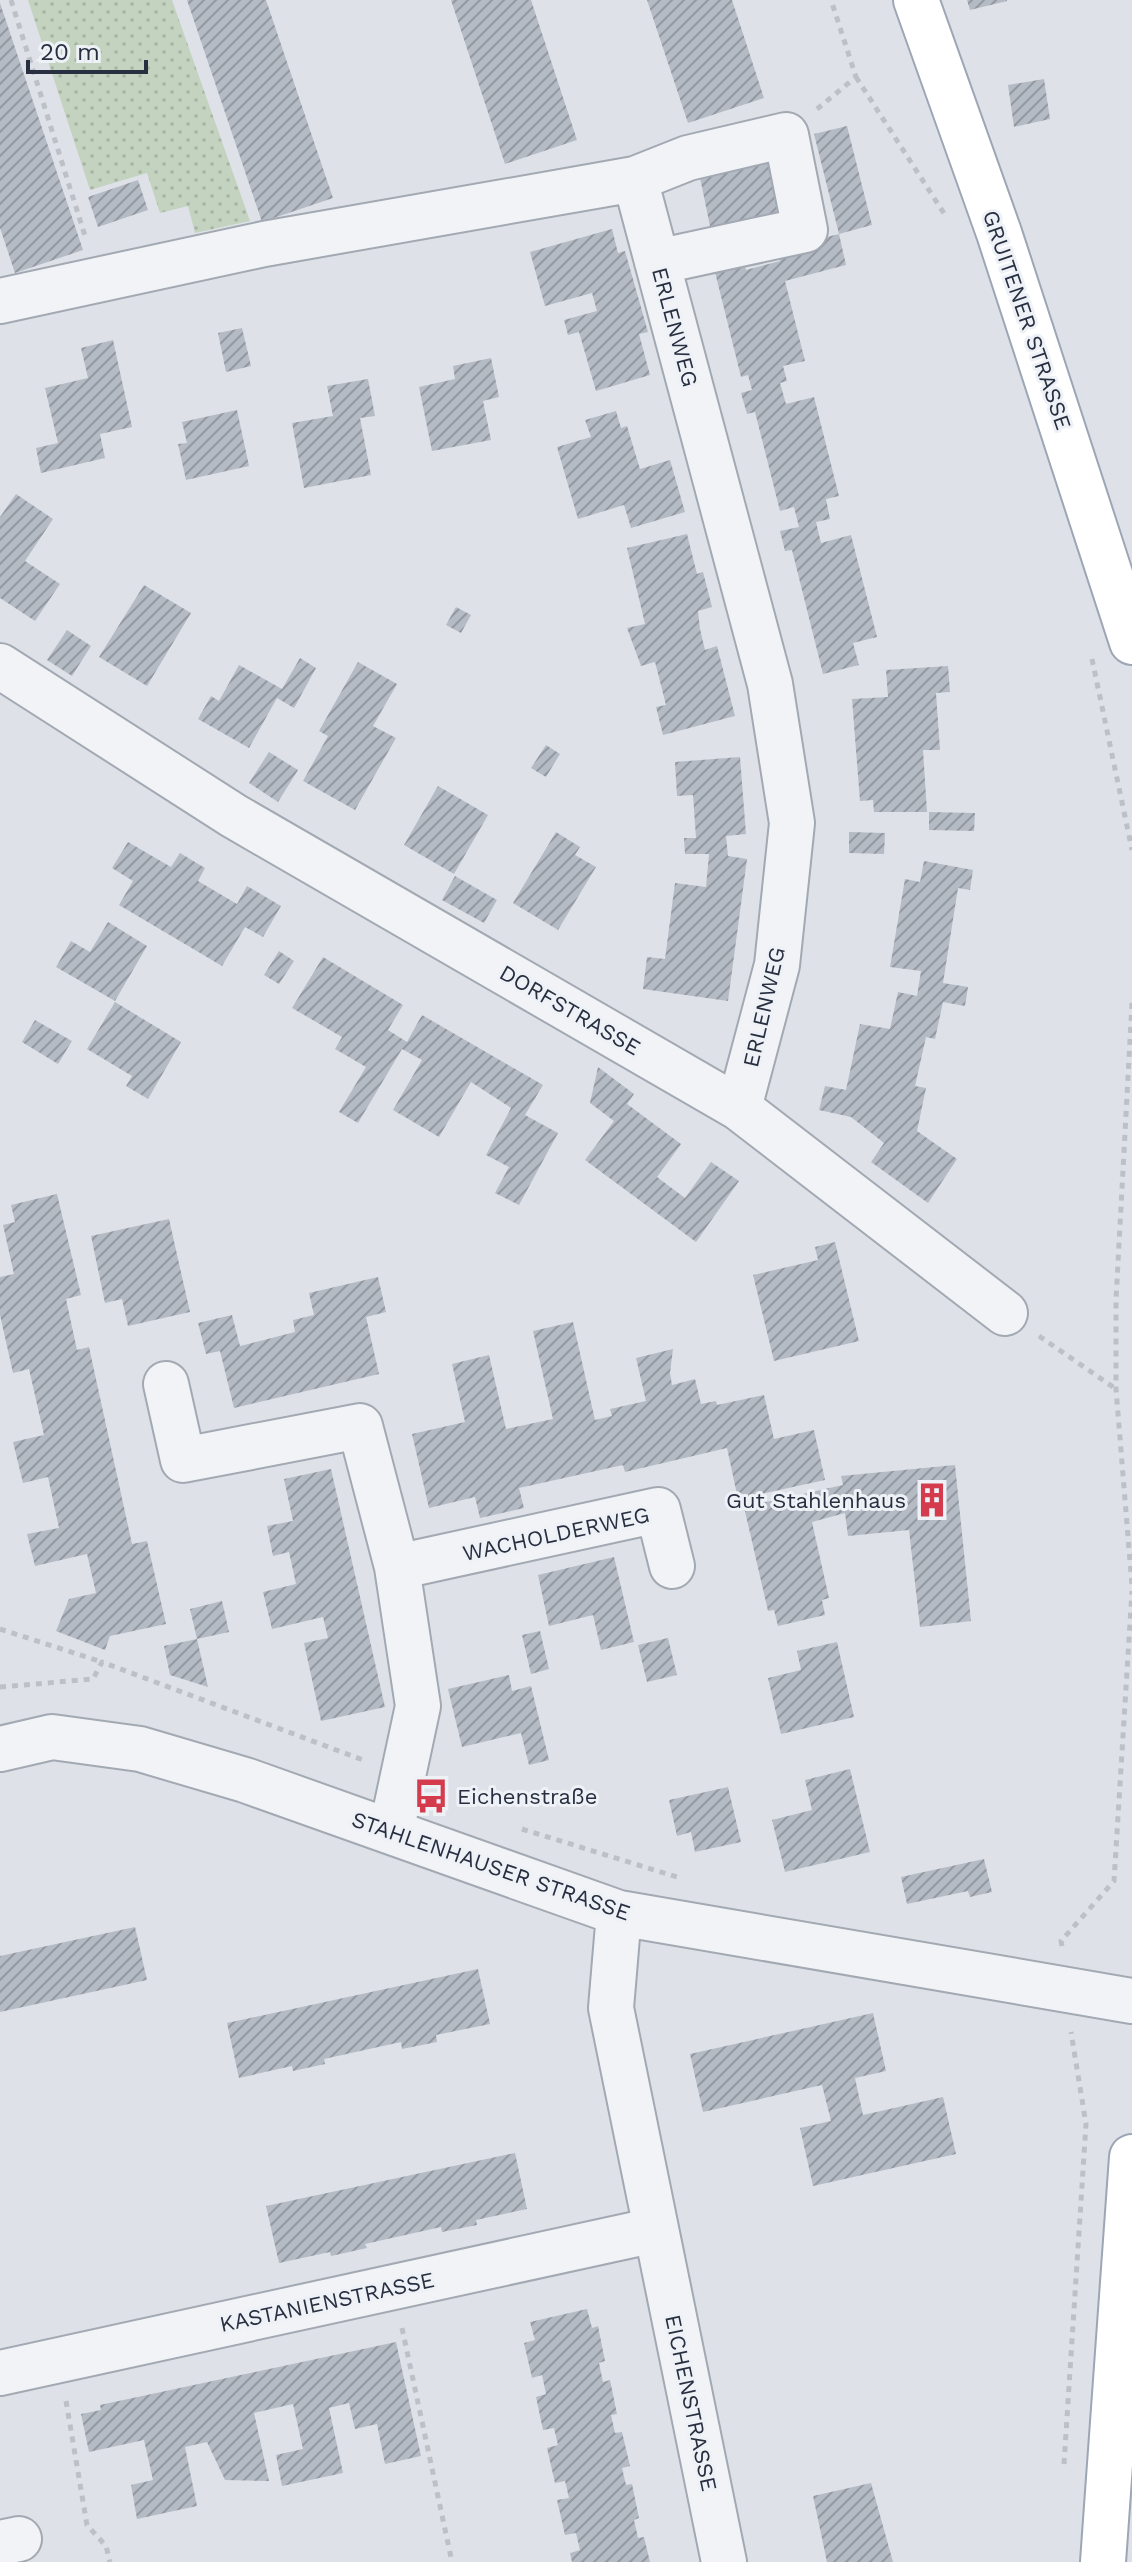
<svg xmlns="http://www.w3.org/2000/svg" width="1132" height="2562" font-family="'Work Sans',sans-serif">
<defs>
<pattern id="grass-dots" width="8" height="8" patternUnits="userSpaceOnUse" patternTransform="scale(2)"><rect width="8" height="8" fill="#c3d3bf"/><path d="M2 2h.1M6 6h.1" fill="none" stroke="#a8b5a5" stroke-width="1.8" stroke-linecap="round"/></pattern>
<pattern id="building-hatch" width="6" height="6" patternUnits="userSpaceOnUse" patternTransform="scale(2)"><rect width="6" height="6" fill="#b5bbc5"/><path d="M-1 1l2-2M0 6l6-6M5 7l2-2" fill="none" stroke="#9398a1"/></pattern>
</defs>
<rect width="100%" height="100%" fill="#dee2e8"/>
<path fill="url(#grass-dots)" d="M28 0H172L250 221 195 233 188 206 160 213 147 173 90 190Z"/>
<path fill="url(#building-hatch)" d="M187 0H266L333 198 262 222Z
M451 0H531L577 140 505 164Z
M647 0H732L764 98 688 123Z
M967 0H1007V1L970 10Z
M0 3 83 250 15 273 0 228Z
M1044 79 1050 119 1014 127 1008 85Z
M847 126 872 225 839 234 814 134Z
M770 147 785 220 712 236 697 163Z
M138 180 148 210 98 227 88 197Z
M612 229 618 253 625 251 648 332 639 334 650 375 596 391 579 332 568 335 564 320 597 311 592 293 545 306 530 252Z
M839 234 846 265 785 281 805 361 783 366 787 381 780 383 786 404 814 397 839 496 826 499 830 519 816 522 821 543 851 535 877 637 853 643 859 665 823 674 792 550 785 551 780 531 799 527 794 507 780 511 755 412 747 414 741 393 752 390 748 375 741 377 712 260 741 253 746 270 780 261 777 249Z
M242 328 251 366 226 372 218 333Z
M113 340 132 427 100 434 105 458 41 473 36 448 58 443 45 388 88 378 81 348Z
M491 358 499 397 483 401 491 440 432 451 419 387 455 379 453 366Z
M368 379 375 416 360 418 371 475 304 488 292 423 333 416 327 386Z
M237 410 249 466 186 480 178 444 187 443 182 422Z
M616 411 621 428 627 426 640 469 670 460 685 512 631 528 624 505 578 519 557 447 591 437 585 420Z
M16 494 53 519 25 561 60 584 35 621 0 598V517Z
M687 534 697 574 703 572 712 607 698 611 700 629 705 650 717 646 735 716 663 735 656 707 666 705 655 662 641 666 627 628 645 624 627 548Z
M144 585 191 613 147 686 99 657Z
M456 607 471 615 461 633 446 625Z
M67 630 91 646 72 676 47 660Z
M300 658 316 668 294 708 277 698 249 748 198 719 211 696 219 701 239 665 282 689Z
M358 662 397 684 373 726 396 738 355 810 303 781 328 736 319 731Z
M948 666 950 692 936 693 940 750H923L927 812H874L873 800 860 801 852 699 888 697 886 670Z
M546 745 560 754 546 777 531 768Z
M269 752 298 770 278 802 249 783Z
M740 757 746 834 726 836 728 856 747 859 728 1001 643 989 647 957 665 959 675 883 706 887 709 854H685L684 838H696L693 795 677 796 675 762Z
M438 786 488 815 454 874 404 845Z
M929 812 975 813 974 831 929 830Z
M556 832 580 847 575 855 596 867 558 930 513 903Z
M849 832 885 833 884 854 849 853Z
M128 842 171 867 180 853 205 868 198 881 237 904 247 886 281 906 263 937 245 927 222 966 119 905 133 881 112 868Z
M924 861 973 870 970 890 958 888 943 983 968 987 965 1006 943 1002 935 1039 926 1037 915 1086 926 1088 917 1131 957 1159 928 1203 871 1162 884 1143 851 1117 819 1110 825 1086 846 1090 860 1024 890 1029 898 992 917 996 921 971 890 967 905 879 920 882Z
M455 876 497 900 484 923 442 900Z
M108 922 147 946 115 1001 56 967 71 941 90 952Z
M279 951 294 961 279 984 264 975Z
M323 957 403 1005 388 1030 407 1042 422 1015 543 1085 525 1115 558 1133 519 1205 495 1193 509 1167 486 1155 511 1108 471 1082 439 1137 393 1110 422 1060 402 1049 358 1123 339 1112 366 1067 335 1049 342 1037 292 1008Z
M115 1002 181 1042 148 1099 126 1086 132 1076 87 1049Z
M35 1020 72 1041 58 1064 22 1042Z
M598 1067 634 1094 627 1104 681 1144 657 1177 685 1198 711 1162 739 1181 696 1242 585 1160 614 1121 590 1103Z
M57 1194 81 1295 66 1299 77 1350 89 1347 132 1544 147 1541 166 1624 110 1636 105 1650 56 1631 69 1599 96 1593 87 1554 35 1566 27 1534 59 1528 48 1477 23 1483 13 1442 44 1435 29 1369 13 1373 0 1315V1277L14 1274 3 1225 15 1222 11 1205Z
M169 1219 190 1312 128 1326 122 1299 105 1303 91 1236Z
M835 1242 859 1341 774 1361 753 1275 818 1260 815 1247Z
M378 1277 386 1312 366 1317 379 1374 234 1408 220 1351 206 1354 198 1323 232 1315 240 1346 295 1332 293 1320 314 1315 309 1293Z
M573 1322 595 1420 612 1416 610 1409 646 1401 636 1358 673 1349 670 1373 672 1385 695 1379 701 1404 716 1401 717 1405 764 1395 774 1439 814 1430 825 1480 738 1499 727 1448 625 1472 623 1465 519 1488 524 1508 480 1518 475 1497 429 1508 412 1434 465 1422 452 1364 489 1355 506 1429 553 1419 533 1331Z
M955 1465 971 1621 920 1627 909 1530 848 1536 845 1513 812 1522 829 1598 822 1600 825 1615 778 1626 774 1610 768 1611 744 1507 843 1485 841 1476Z
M331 1469 385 1707 321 1721 304 1643 328 1638 323 1617 272 1629 263 1592 296 1584 289 1552 273 1556 267 1526 293 1521 284 1479Z
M614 1557 634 1642 601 1650 593 1615 549 1626 538 1575Z
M222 1601 229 1632 197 1639 190 1609Z
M540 1631 549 1669 531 1674 522 1635Z
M668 1638 677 1675 647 1682 638 1645Z
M197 1639 208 1687 170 1675 164 1646Z
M837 1642 854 1717 781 1734 768 1678 801 1670 797 1651Z
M509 1675 512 1691 531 1686 549 1760 529 1765 521 1733 462 1747 448 1689Z
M850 1769 870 1852 785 1872 772 1820 812 1810 805 1780Z
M728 1787 741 1842 695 1852 691 1832 677 1836 669 1800Z
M984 1859 992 1892 970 1897 968 1891 907 1904 901 1877Z
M135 1927 147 1980 0 2012V1956Z
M478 1969 490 2024 436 2035 437 2042 402 2049 401 2042 324 2059 325 2064 293 2071 292 2066 239 2078 227 2023Z
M873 2013 886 2071 855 2078 863 2115 943 2097 956 2154 813 2186 800 2128 831 2121 822 2085 703 2112 690 2054Z
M515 2153 527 2209 476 2220 477 2225 442 2232 441 2227 365 2244 367 2248 331 2256 330 2252 279 2263 266 2206Z
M587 2309 592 2328 598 2326 605 2361 599 2363 603 2382 610 2380 617 2414 611 2415 615 2433 622 2432 630 2466 622 2468 626 2485 632 2484 639 2518 634 2520 638 2538 644 2537 650 2562H572L570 2553 580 2550 576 2533 565 2535 557 2500 569 2498 565 2481 555 2483 547 2448 558 2445 554 2428 543 2430 536 2397 546 2394 542 2375 532 2378 524 2343 535 2340 530 2322Z
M396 2342 421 2456 385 2464 377 2424 355 2429 349 2403 329 2408 343 2473 282 2486 276 2455 303 2449 293 2404 254 2413 269 2481 225 2480 207 2442 185 2447 197 2506 137 2519 131 2485 153 2480 144 2440 89 2452 81 2414 101 2410 100 2405Z
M871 2483 893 2562H827L813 2496Z"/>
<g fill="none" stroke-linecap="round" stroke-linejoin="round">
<g stroke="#a3a9b2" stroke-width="48">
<path id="minor" d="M635 179 688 158 786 135 805 230 657 262
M0 301 264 244 635 179 770 684 792 823 777 965 739 1108
M0 666 234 816 739 1108 1005 1313
M166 1384 183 1460 360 1426 397 1567 418 1706 391 1832
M397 1567 658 1510 672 1566
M0 1749 52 1737 140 1749 245 1780 619 1913 1132 2001
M619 1913 611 2008 724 2562
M0 2373 655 2230
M0 2543 19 2539"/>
</g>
<g stroke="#9da6b5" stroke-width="48">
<path id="major" d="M916 0 999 233 1132 642
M1103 2562 1132 2157"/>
</g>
<path stroke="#bcc0c7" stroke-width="5" stroke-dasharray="6 6" stroke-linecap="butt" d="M11 0 86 239
M856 77 947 218
M817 109 856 77 831 0
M1092 659 1132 850
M1132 1003 1116 1300V1389L1132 1586
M1039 1336 1116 1389
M0 1629 102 1662
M0 1687 93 1679 102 1662 363 1760
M522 1829 677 1877
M1062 1946 1061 1941 1114 1881 1132 1591
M402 2328 452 2562
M66 2401 87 2525 106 2546 110 2562
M1064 2464 1086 2124 1071 2032"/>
<use href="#minor" stroke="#f1f3f7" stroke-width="44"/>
<use href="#major" stroke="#fff" stroke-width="44"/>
</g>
<defs>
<g id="building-bare" transform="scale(2.76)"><path d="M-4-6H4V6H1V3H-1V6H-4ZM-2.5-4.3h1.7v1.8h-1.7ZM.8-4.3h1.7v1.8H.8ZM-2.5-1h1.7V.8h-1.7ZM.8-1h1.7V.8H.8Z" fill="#d43c4e" stroke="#eef1f6" stroke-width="2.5" paint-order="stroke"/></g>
<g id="bus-bare" transform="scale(2.76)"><path d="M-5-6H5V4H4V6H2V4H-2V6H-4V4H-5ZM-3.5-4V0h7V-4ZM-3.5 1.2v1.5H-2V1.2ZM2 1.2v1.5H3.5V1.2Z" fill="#d43c4e" stroke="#eef1f6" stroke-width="2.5" paint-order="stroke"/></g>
</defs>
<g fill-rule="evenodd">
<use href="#building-bare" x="932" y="1500"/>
<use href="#bus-bare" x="431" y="1796"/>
</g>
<g text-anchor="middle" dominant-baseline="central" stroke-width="6" stroke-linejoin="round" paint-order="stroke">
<g font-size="22" fill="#272f40" stroke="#eef1f6">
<text transform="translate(1027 320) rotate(71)">GRUITENER STRASSE</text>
<text transform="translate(675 327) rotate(75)">ERLENWEG</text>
<text transform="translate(764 1007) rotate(-77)">ERLENWEG</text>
<text transform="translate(570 1010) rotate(30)">DORFSTRASSE</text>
<text transform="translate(556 1534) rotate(-12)">WACHOLDERWEG</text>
<text transform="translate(491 1866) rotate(19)">STAHLENHAUSER STRASSE</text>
<text transform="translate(327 2302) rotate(-12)">KASTANIENSTRASSE</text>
<text transform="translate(691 2403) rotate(78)">EICHENSTRASSE</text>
</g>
<g font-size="22" fill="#272f40" stroke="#eef1f6" text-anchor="end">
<text x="906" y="1500">Gut Stahlenhaus</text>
<text x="457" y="1796" text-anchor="start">Eichenstraße</text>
</g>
</g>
<path d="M28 60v12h118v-12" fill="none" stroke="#272f40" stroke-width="4"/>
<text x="40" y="60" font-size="24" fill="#272f40" stroke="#eef1f6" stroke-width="6" paint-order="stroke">20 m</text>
</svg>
